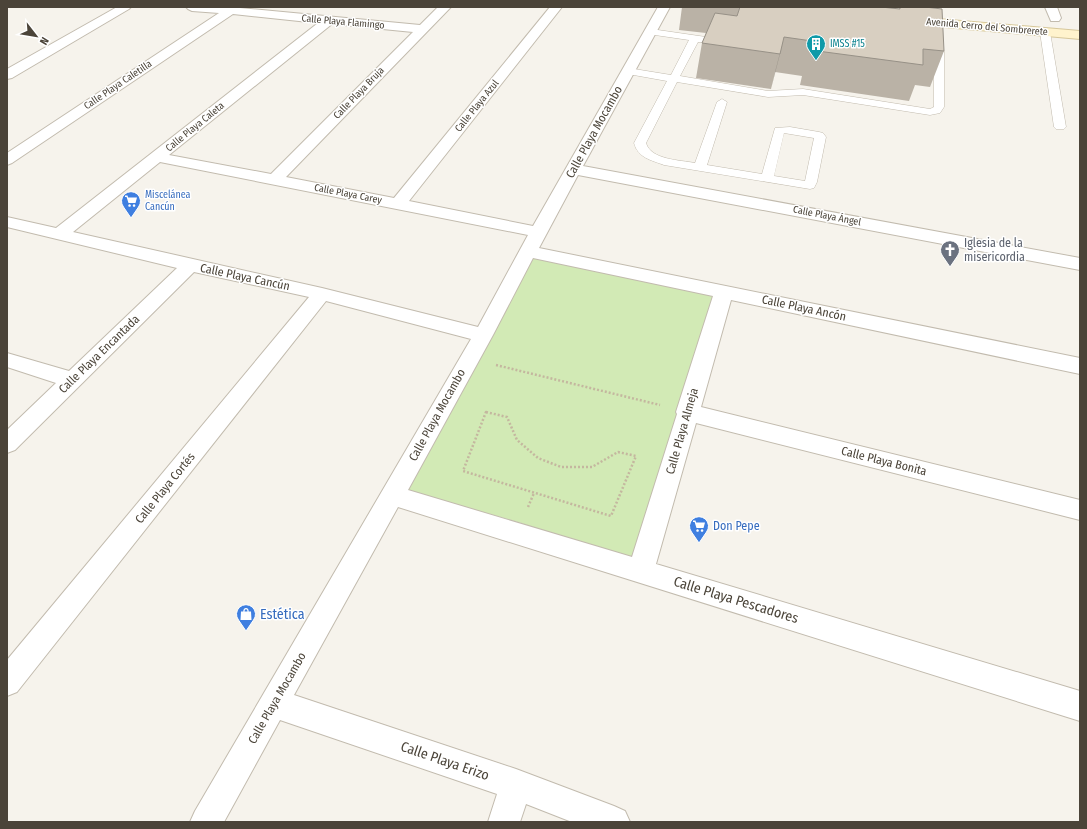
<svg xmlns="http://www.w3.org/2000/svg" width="1087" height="829" font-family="'Fira Sans Condensed',sans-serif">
<rect width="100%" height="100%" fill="#f6f3ec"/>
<path fill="#d2eab5" d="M532 255 714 293 638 566 521 523 405 490Z"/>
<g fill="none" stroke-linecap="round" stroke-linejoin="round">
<g stroke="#c2bbae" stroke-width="1">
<path id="lane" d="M651 29 706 37 711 40 706 43 698 42 680 76 768 91 803 89 930 109 934 107V51L939 48 942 49 944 51V107L940 113 930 115 803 95 768 97 677 82 646 143C651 160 680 160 695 163L717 102 722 99 727 102 707 165 762 174 775 128 790 127 819 132 823 133 826 137 817 182 814 188 810 189 664 165C651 160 638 158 634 143L667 81 628 74 623 71 628 68 671 75 689 40 648 34 646 32 648 30ZM784 133 814 138 805 181 774 176Z
M1045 29 1050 32 1066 127 1064 129H1056L1054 127 1040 32Z"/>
</g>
<g stroke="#c2bbae" stroke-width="2">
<path id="street" d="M117 7H131L129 9 12 78 7 79V69Z
M186 7H229L420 25 438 7H451L286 177 394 198 550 7H562L409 201 533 226 658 7H670L583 166 1080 258V270L578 175 539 248 1080 358V374L731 300 701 407 1080 500V520L696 423 656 564 1080 691V721L398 507 294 695 516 769 614 806 625 811 630 822H572L526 804 520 822H488L497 794 280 720 224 822H190L195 811 471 339 326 301 17 692 7 696V660L309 297 194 272 15 450 7 453V430L56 383 7 367V353L69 371 177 268 7 227V217L56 228 318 23 233 14 12 163 7 165V153L219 13 192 11 188 9ZM332 24 413 32 271 174 169 155ZM160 162 528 235 478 327 322 288 73 232ZM533 258 713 296 676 412 677 414 632 557 408 490 493 335Z
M1045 7H1057L1061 18 1059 21H1051Z"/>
</g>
<g stroke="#d6c79b" stroke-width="2">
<path id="secondary" d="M914 17 1080 31V39L910 24 908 21 910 18Z"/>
</g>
<path stroke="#c4b79f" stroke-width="2.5" stroke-dasharray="2 2" stroke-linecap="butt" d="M496 365 660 405
M486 412 507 417 517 440 538 458 561 467H592L618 452 636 456 611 516 463 471Z
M528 507 534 493"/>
<use href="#lane" fill="#fff" fill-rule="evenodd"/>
<use href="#street" fill="#fff" fill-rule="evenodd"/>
<use href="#secondary" fill="#fff3cd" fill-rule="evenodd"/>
</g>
<path fill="#bab2a6" d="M682 7H881L899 9 900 7H925L944 51 930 87 915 85 909 101 800 85 802 76 775 72 771 89 696 78 702 43 706 33 679 30Z"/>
<path fill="#979187" d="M784 37 775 72 771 89 780 54Z"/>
<path fill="#d8cfc1" stroke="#979187" d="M740 7H881L900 9V7H925L942 9 944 51 923 49V65L810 50 812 41 784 37 780 54 702 43 715 13 737 16Z"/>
<defs>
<g id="building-pin" transform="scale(1)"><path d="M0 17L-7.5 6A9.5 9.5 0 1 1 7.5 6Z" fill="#0f9aa8" stroke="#fff"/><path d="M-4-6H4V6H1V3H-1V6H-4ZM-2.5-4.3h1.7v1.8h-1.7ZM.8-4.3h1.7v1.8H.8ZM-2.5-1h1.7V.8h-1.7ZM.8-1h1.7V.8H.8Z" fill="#fff"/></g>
<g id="supermarket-pin" transform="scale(1)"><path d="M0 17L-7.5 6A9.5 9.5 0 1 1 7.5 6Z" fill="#3f7fe0" stroke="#fff"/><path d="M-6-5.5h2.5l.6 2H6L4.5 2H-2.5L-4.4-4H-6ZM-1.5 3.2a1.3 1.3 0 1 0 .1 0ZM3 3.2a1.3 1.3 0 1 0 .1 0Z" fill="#fff"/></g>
<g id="church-pin" transform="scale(1)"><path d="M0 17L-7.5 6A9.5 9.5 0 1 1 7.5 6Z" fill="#6b7280" stroke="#fff"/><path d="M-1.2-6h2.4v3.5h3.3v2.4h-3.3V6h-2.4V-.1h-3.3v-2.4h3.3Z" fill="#fff"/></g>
<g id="shop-pin" transform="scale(1)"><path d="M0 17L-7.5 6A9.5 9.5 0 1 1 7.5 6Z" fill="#3f7fe0" stroke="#fff"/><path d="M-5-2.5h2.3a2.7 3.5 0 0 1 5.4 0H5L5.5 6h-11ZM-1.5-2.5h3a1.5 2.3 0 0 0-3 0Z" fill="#fff"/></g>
</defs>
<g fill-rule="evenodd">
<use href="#building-pin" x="816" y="44"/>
<use href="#supermarket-pin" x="131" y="201"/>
<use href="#church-pin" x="950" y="250"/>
<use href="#supermarket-pin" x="699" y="526"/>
<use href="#shop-pin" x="246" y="614"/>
</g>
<g text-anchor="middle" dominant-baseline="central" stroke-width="3" stroke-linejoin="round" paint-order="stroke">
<g font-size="10" fill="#4b4439" stroke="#fff">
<text transform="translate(343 22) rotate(5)">Calle Playa Flamingo</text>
<text transform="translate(987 27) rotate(5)">Avenida Cerro del Sombrerete</text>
<text transform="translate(118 85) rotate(-34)">Calle Playa Caletilla</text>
<text transform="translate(359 93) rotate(-46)">Calle Playa Bruja</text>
<text transform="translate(477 106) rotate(-51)">Calle Playa Azul</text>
<text transform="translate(195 127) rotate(-39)">Calle Playa Caleta</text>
<text transform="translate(348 194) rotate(11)">Calle Playa Carey</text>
<text transform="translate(827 216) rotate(11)">Calle Playa Ángel</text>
</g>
<g font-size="10" fill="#0d838f" stroke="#fff" text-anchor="start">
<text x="830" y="44">IMSS #15</text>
</g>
<g font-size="10" fill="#366cbe" stroke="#fff" text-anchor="start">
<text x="145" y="195">Miscelánea<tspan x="145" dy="12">Cancún</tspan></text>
</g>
<g font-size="12" fill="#4b4439" stroke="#fff">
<text transform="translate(594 132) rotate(-61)">Calle Playa Mocambo</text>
<text transform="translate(245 277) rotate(12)">Calle Playa Cancún</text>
<text transform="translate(804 308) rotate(12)">Calle Playa Ancón</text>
<text transform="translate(99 354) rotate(-44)">Calle Playa Encantada</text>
<text transform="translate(437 415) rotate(-61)">Calle Playa Mocambo</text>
<text transform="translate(682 431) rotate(-74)">Calle Playa Almeja</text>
<text transform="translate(884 461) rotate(14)">Calle Playa Bonita</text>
<text transform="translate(165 488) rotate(-51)">Calle Playa Cortés</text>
<text transform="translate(277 698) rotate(-60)">Calle Playa Mocambo</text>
</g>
<g font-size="12" fill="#5b616d" stroke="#fff" text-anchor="start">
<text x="964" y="243">Iglesia de la<tspan x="964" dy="14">misericordia</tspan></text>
</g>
<g font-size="12" fill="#366cbe" stroke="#fff" text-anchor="start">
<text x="713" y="526">Don Pepe</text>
</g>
<g font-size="14" fill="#4b4439" stroke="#fff">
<text transform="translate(736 600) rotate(17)">Calle Playa Pescadores</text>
<text transform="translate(445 761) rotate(19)">Calle Playa Erizo</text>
</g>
<g font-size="14" fill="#366cbe" stroke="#fff" text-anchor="start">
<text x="260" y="614">Estética</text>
</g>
</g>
<rect width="1087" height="829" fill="none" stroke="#4b4439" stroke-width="16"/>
<g transform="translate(36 36) rotate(121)" stroke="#ffffff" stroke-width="3" paint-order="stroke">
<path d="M0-3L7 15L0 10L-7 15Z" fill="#4b4439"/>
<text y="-6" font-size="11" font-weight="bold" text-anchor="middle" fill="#4b4439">N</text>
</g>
</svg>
